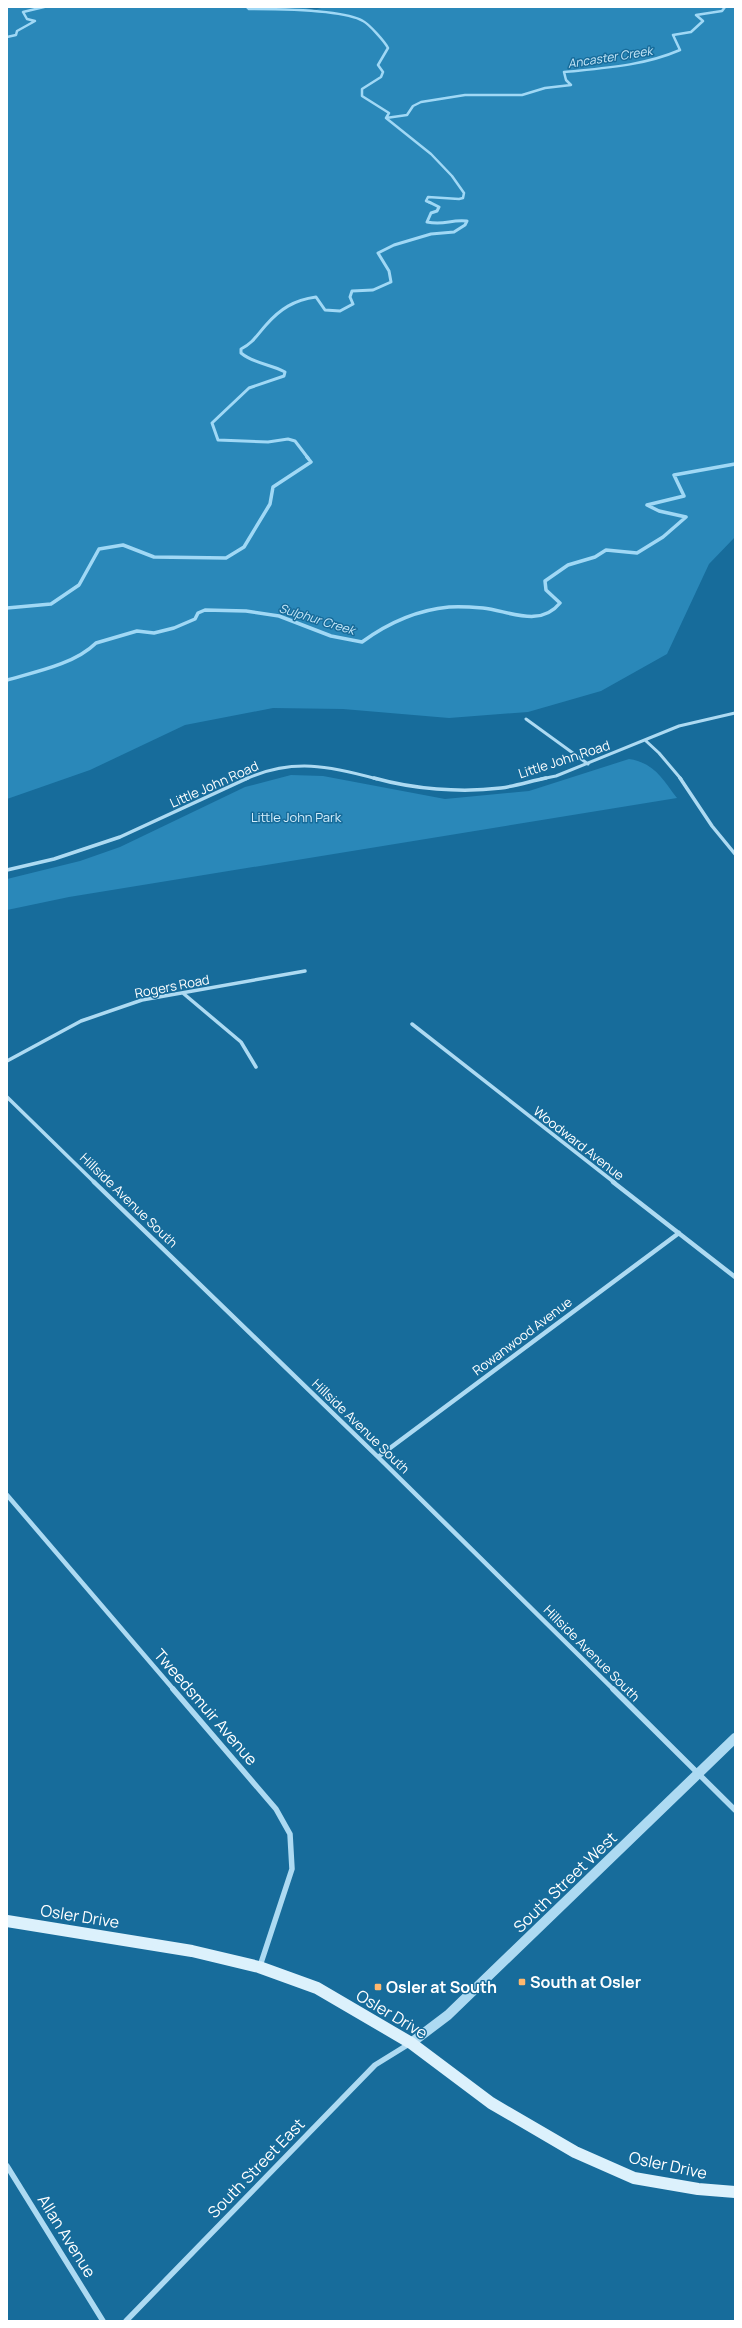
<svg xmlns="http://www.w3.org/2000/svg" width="742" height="2328" font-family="Manrope,sans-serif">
<rect width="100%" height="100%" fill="#176c9b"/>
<path fill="#2a88b9" d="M7 7H302L314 10 325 7H735V537L709 564 667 654 601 691 528 712 449 718 343 709 273 708 185 725 90 770 7 799Z
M629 759C655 763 662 779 677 798L69 897 7 910V879L80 861 120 847 245 787 291 775 323 776 445 799 529 791Z"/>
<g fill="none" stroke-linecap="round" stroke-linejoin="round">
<path stroke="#a0d8f5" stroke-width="2.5" d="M247 7 249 9C274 9 343 9 363 21 369 24 385 42 388 48L378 65 383 72 381 77 362 89V96L389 113 386 118
M7 37 16 35 17 31 35 21 27 19 23 12 44 7
M386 118 407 115 413 106 421 102 465 95H522L545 88 571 85 566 80 564 72C604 68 643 66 680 50L673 35 691 32 703 21 696 15 722 11 725 7
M386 118 431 154 452 176 464 193 463 198 459 199 428 197 426 201 431 203"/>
<path stroke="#a0d8f5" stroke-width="3" d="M308 458 295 441 288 439 268 442 218 440 212 423 249 388 284 376 285 372C271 364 254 364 241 353V349C253 343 257 335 266 325 280 309 294 300 316 297L325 310 340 311 353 304 350 297 352 291 373 290 391 282 389 271 378 253 394 245 431 234 454 232 465 225 467 221C450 219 445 226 427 222L431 213 437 211 439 207 429 202"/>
<path stroke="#a0d8f5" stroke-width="3.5" d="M7 608 51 604 79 585 99 549 123 545 154 557 226 558 244 547 270 504 273 487 311 462 307 457
M7 680C35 672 75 664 96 643L137 631 154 633 174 628 195 619 198 613 205 610 246 611 279 616 331 636 362 642C388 623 417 610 449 607 460 606 472 607 483 608 509 611 540 628 560 603L546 590 545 581 568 565 595 557 606 550 637 553 663 537 686 517 659 511 647 505 684 496 674 475 735 464"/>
<path stroke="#addaf2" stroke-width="3" d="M526 719 588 764
M646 741 659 753 681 779
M246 779C292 758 330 766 377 779
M541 779 556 776 679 726 735 713"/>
<path stroke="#addaf2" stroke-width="3.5" d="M374 778C413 789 460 793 501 788 516 786 531 781 546 778
M680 778 712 826 735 854
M7 870 54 859 120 837 248 778
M184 994 241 1042 256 1067
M412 1024 615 1183
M7 1061 81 1021 142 1000 305 971
M7 1097 95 1183"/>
<path stroke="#addaf2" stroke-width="4.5" d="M94 1182 378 1457 614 1690
M613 1182 735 1277
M378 1457 679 1233
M7 1495 174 1690"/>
<path stroke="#addaf2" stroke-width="5.5" d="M173 1689 276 1809 290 1834 292 1869 260 1966
M613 1689 735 1810
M7 2166 103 2321
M126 2321 375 2065 409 2044"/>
<path stroke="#addaf2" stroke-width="10" d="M411 2043 448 2015 735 1738"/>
<path stroke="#dcf1fc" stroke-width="12" d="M7 1921 192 1951 259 1967 317 1988 411 2043 491 2103 575 2152 634 2178 698 2189 735 2192"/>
</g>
<g fill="#ffb86e" stroke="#176c9b" stroke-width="1.5">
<rect x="518" y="1978" width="8" height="8" rx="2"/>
<rect x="374" y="1983" width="8" height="8" rx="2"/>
</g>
<g text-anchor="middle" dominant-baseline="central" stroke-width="3" stroke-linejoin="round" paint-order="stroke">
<g font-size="12" font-style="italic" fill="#c8e9fa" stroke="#176c9b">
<text transform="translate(610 57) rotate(-9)">Ancaster Creek</text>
<text transform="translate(317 619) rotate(17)">Sulphur Creek</text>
</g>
<g font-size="13" fill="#fff" stroke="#176c9b">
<text transform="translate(564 759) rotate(-18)">Little John Road</text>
<text transform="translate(214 784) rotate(-24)">Little John Road</text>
<text transform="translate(172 986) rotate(-11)">Rogers Road</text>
<text transform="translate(579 1143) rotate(38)">Woodward Avenue</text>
<text transform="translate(129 1200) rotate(44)">Hillside Avenue South</text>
<text transform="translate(522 1336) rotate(-37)">Rowanwood Avenue</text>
<text transform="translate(361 1426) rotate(44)">Hillside Avenue South</text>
<text transform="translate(592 1653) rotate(45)">Hillside Avenue South</text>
</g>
<g font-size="13" fill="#d5effc" stroke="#176c9b">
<text x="296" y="817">Little John Park</text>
</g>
<g font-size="16" fill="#fff" stroke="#176c9b">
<text transform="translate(206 1707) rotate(49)">Tweedsmuir Avenue</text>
<text transform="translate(565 1882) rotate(-44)">South Street West</text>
<text transform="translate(80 1916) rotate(9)">Osler Drive</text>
<text transform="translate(392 2014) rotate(31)">Osler Drive</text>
<text transform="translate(668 2165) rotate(12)">Osler Drive</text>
<text transform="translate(256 2168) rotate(-46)">South Street East</text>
<text transform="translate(67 2236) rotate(58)">Allan Avenue</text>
</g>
<g font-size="16" font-weight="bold" fill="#fff" stroke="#176c9b" text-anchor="start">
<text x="530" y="1982">South at Osler</text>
<text x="386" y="1987">Osler at South</text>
</g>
</g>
<rect width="742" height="2328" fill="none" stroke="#ffffff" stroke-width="16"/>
</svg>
